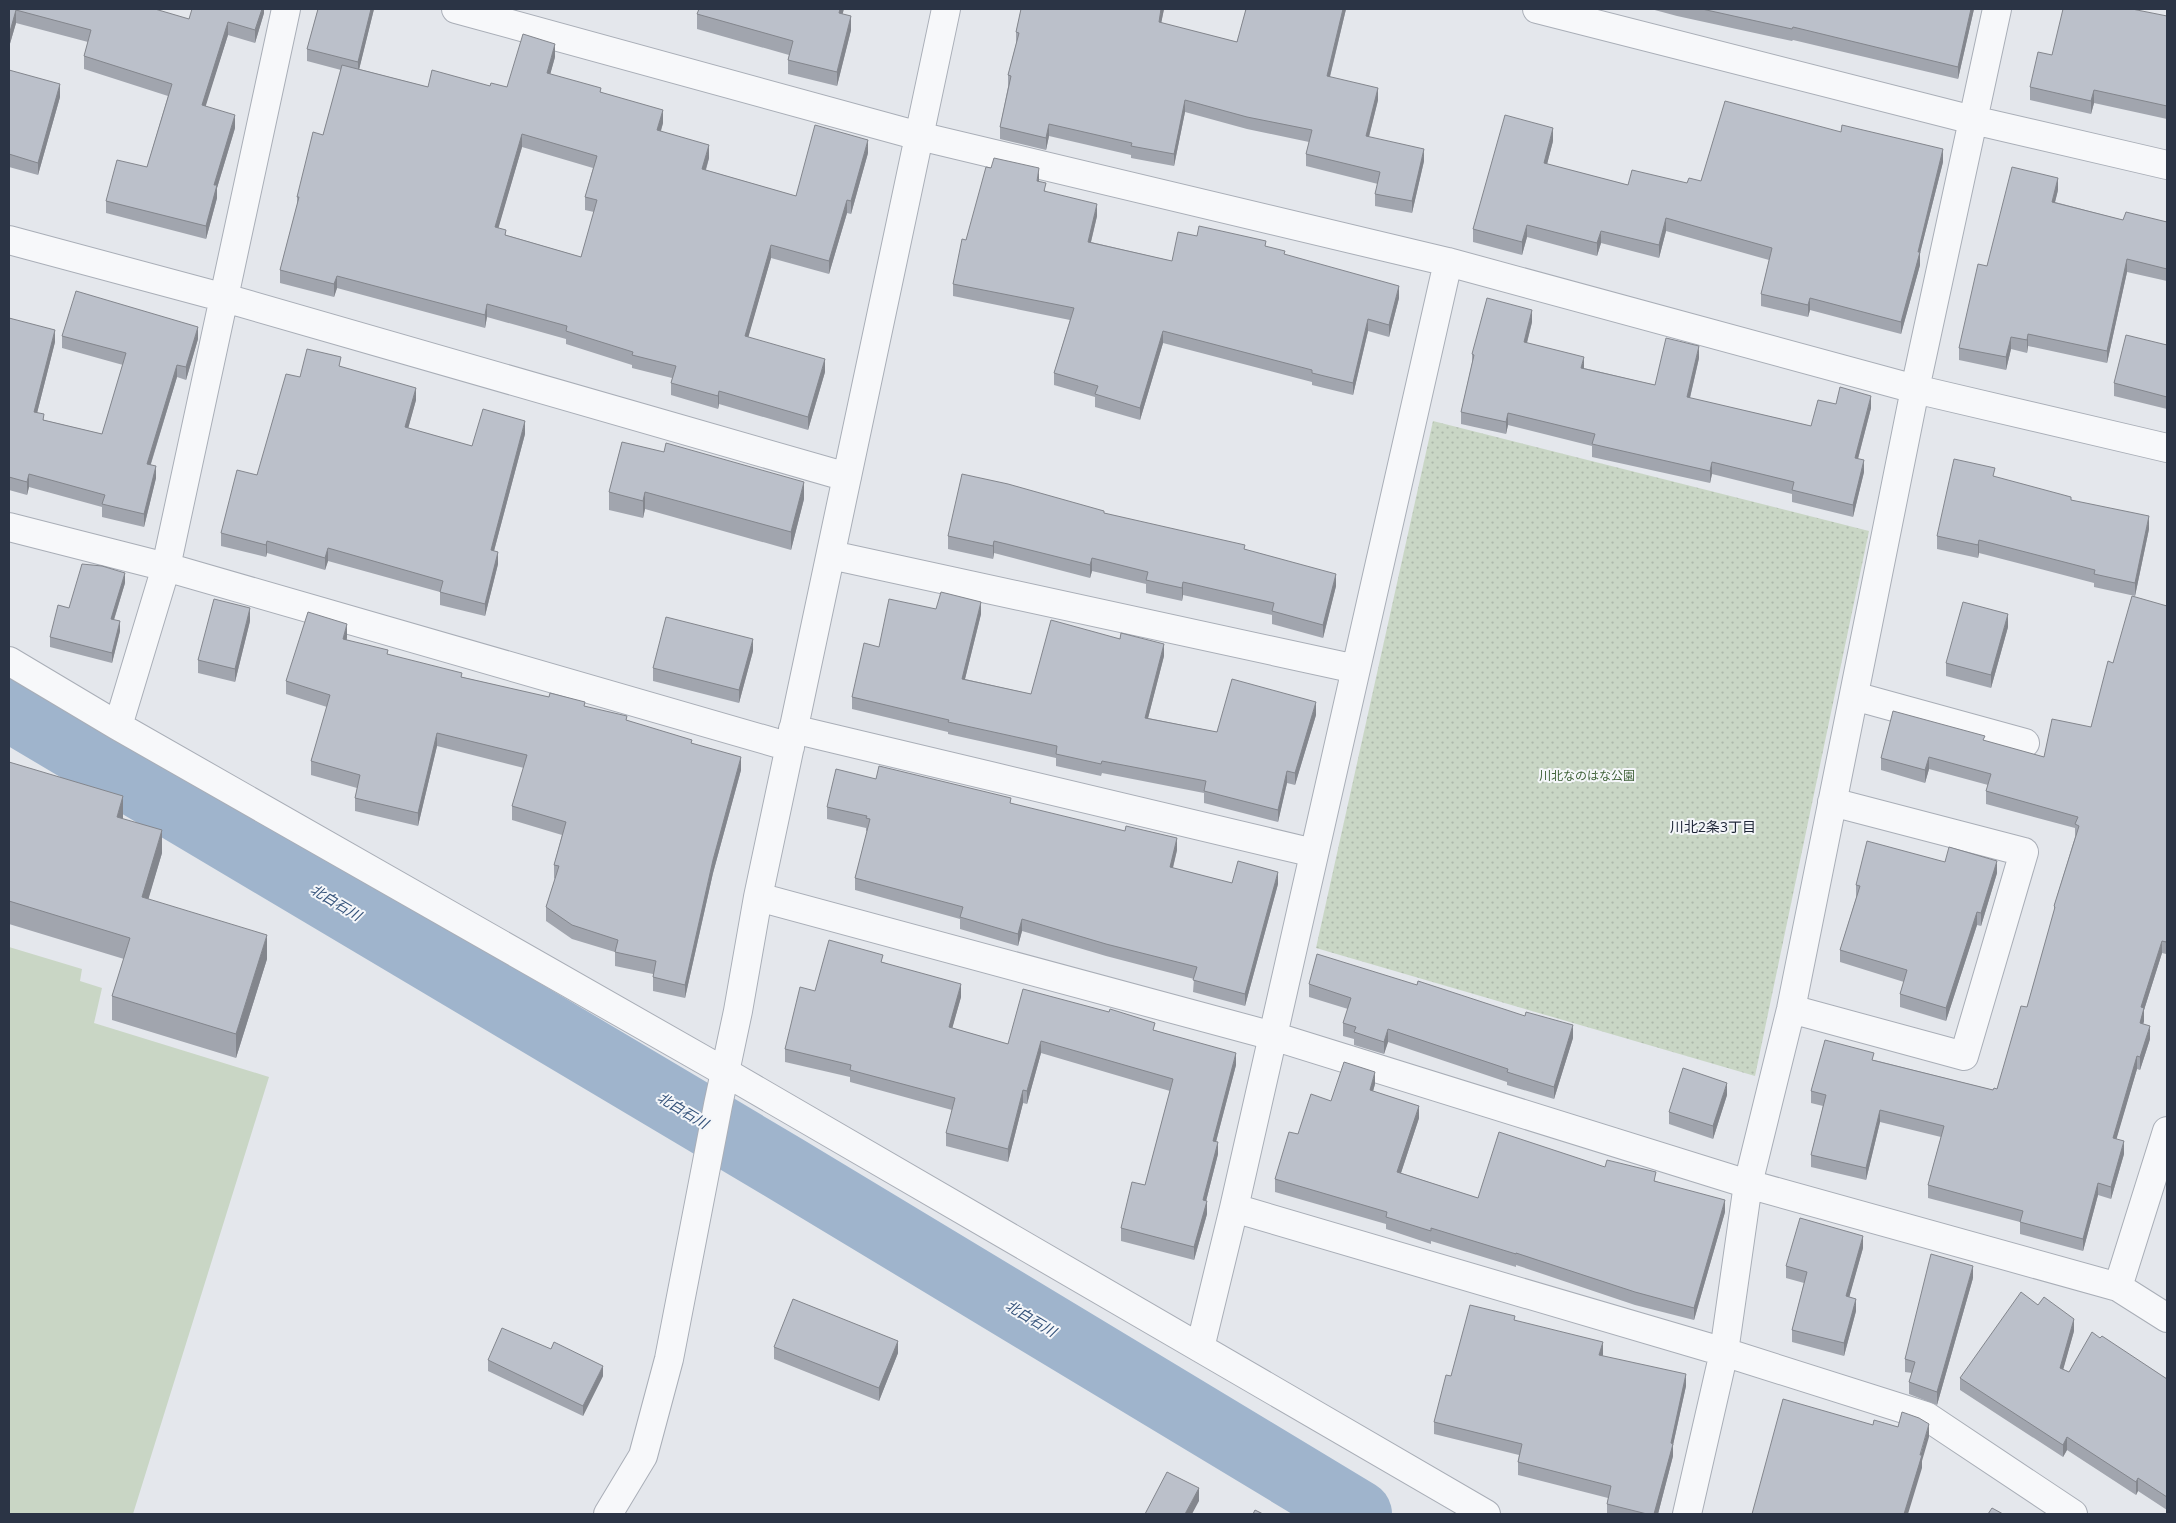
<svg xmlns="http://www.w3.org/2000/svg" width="2176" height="1523" font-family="'Open Sans','Noto Sans JP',sans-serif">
<defs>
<pattern id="green-dots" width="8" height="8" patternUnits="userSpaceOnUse" patternTransform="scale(1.25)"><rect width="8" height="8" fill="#c9d6c5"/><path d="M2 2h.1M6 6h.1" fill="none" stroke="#adb8ab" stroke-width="1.8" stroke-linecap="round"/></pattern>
</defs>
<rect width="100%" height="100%" fill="#e4e7ec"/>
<path fill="url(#green-dots)" d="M1433 421 1869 531 1755 1076 1316 948Z"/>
<path fill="#c9d6c5" d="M9 947 82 969 80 981 102 988 94 1023 269 1077 133 1514H9Z"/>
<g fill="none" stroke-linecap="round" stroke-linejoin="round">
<path stroke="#9fb4cc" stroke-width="68" d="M9 707 786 1169 1358 1514"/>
<g stroke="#a9aeb7" stroke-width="30">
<path id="minor" d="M456 9 919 136 1448 262 1915 389 2167 448
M1537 9 1973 120 2167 165
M9 240 225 298 847 477
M9 527 166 567 790 747
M831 555 1356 669
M9 661 118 726 725 1072 1486 1514
M1854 696 2025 743
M118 726 166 567 286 9
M793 729 1314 853
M758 897 1273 1036 1748 1184 2118 1287 2167 1318
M1791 1009 1964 1056 2024 852 1832 802
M1234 1208 1724 1352 1926 1416 2073 1514
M2118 1287 2167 1131
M1200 1348 1234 1208 1448 262
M608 1514 643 1456 669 1359 718 1105 738 1011 758 897 946 9
M1687 1514 1724 1352 1748 1184 1791 1009 1915 389 1997 9"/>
</g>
<use href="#minor" stroke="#f7f8fa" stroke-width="28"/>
</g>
<path fill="#a1a5ae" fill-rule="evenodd" d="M9 9 189 19 264 9V13L255 43 228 35 205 106 235 128 217 188V198L206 239 106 213V201L147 167 168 96 84 69V56L88 42 16 23 9 47Z
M318 9H374L359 69 428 87 490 86 507 87 555 57 550 74 601 92 663 123 661 131 709 158 706 170 796 196 868 153 851 214 847 213 829 274 771 258 748 337 825 372 808 430 719 404 718 409 671 395V383L672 378 632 368V365L566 344V339L487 317 485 328 337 288 334 297 280 283V270L297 205V197L323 135 341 70 307 61V49ZM522 147 593 168 585 197V210L594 212 581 257 506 235 498 228Z
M1021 9H1164L1161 23 1237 42 1246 9H1346L1330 77 1378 100 1369 137 1424 161 1412 213 1375 206V194L1378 184 1306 166V154L1309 142 1247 129 1185 112 1174 166 1131 158V155L1049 136 1046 150 1000 139V127L1008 87V75L1016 44V32Z
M1651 9H1974L1958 79 1793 40 1792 41 1677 16Z
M697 14H842L851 30 837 86 788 74V60L789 55 697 29Z
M2167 16V119L2094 103 2091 114 2030 100V87L2052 55Z
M9 70 60 97 38 175 9 167Z
M1553 141 1547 164 1628 185 1687 183 1701 181 1943 162 1920 253V265L1901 334 1810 310 1808 317 1761 306V294L1769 260 1666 231 1659 258 1601 243 1597 256 1527 237 1522 255 1473 242V229Z
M991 168 1039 181 1046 192 1097 216 1091 242 1172 261 1197 236 1266 246 1285 255 1399 298 1389 337 1368 331 1353 395 1312 385V382L1163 343 1140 420 1095 407V397L1054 385V373L1070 320 953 296V284L966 240Z
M2058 190 2055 202 2123 220 2167 222V281L2127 272 2107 363 2028 346 2027 353 2011 349 2006 370 1959 360V348L1987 266Z
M9 318 55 342 37 413 44 420 102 434 123 365 62 348V336L198 339 186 380 177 377 151 464 156 478 144 527 102 517V507L29 487 27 495 9 490Z
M1532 322 1527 343 1584 368 1655 385 1699 358 1690 398 1811 426 1836 404 1871 408 1858 459 1864 472 1853 517 1792 502V494L1712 474 1710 483 1592 457V446L1508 425 1506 434 1461 424V412L1472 363V354Z
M2167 345V409L2114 396V383Z
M341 367 416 400 408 428 472 446 525 434 494 551 498 564 485 616 440 605V592L328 561 325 570 267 553 266 557 221 546V533L257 475 300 377Z
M622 442 804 499 791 550 645 509 643 518 609 510V492Z
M1995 477 2071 500 2149 529 2135 596 2094 587V583L1979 553 1978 558 1937 549V536Z
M1104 513 1245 549 1336 586 1323 638 1272 624V615L1183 595 1182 601 1146 593V584L1092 571 1090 578 994 553 993 559 948 549V536Z
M125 583 114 620 120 631 112 663 50 647V637L69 608Z
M2167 606 2166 954 2162 953 2144 1010V1021L2143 1024 2150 1039 2140 1070 2137 1069 2116 1139 2124 1154 2111 1199 2098 1195 2083 1251 2020 1234V1222L1928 1198V1185L1941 1137 1880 1122 1866 1180 1811 1167V1155L1823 1106 1811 1103V1091L1874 1060 1993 1090 1997 1089 2027 1007 2054 912V906L2075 837V828L1986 804V791L1988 785 1929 769 1925 783 1881 770V758L1985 741 2044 757 2091 727 2113 663Z
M936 609 981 614 965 679 1031 694 1164 656 1148 718 1217 732 1316 715 1295 785 1287 783 1278 822 1204 803V793L1102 773 1101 776 1056 766V758L948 734V732L852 709V697L879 647Z
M250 621 235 682 198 673V660Z
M2008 627 1991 688 1946 676V663Z
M347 638V640L388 655 462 677 585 706 692 743 741 770 713 873 685 998 653 991V974L615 966V952L572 939 546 921V907L555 879 554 878V865L562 835 512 820V806L524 768 437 746 418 826 355 811V798L357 788 311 775V761L327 707 286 694V681Z
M753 651 739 703 653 681V668Z
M9 762 123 819 162 853 148 899 267 959 236 1058 112 1020V996L124 959 9 924Z
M1011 803 1177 850 1173 868 1232 883 1278 884 1245 1006 1193 992 1194 979 1106 956 1022 931 1018 946 960 929V919L855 890V878L867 831H866V828L827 819V807Z
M1945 862 1997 873 1981 926 1977 925 1946 1021 1900 1007V994L1904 982 1840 962V950L1856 898V885Z
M883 962 961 997 952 1028 1008 1044 1155 1030 1236 1065 1216 1142 1218 1154 1206 1201 1207 1214 1194 1260 1121 1241V1228L1145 1185 1170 1091 1041 1053 1027 1104 1023 1103 1008 1162 946 1146V1133L952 1110 850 1082V1077L785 1062V1049L815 991Z
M1309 984 1573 1038 1554 1099 1507 1085V1082L1388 1042 1384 1054 1354 1045V1039L1343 1036V1023L1348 1009 1309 997Z
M1375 1084 1373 1091 1419 1118 1401 1173 1478 1198 1605 1167 1656 1181 1725 1212 1694 1320 1635 1305 1516 1265V1267L1431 1241V1244L1386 1229V1224L1275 1192V1179L1331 1101Z
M1727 1095 1713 1139 1669 1124V1112Z
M1863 1248 1849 1297 1856 1311 1844 1356 1792 1342V1330L1804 1283 1786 1278V1266Z
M2167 1257V1273L2166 1272V1260Z
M1973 1278 1937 1405 1909 1394V1382L1912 1373 1905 1372V1359Z
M1515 1320 1602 1356 1686 1386 1673 1445V1456L1658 1514H1607V1504L1608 1498 1518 1475V1462L1519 1455 1434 1434V1422L1451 1376Z
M2074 1331 2063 1369 2069 1372 2100 1338 2167 1379V1510L2138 1491 2136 1495 2067 1450 2063 1457 1960 1390V1378Z
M774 1347 898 1353 879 1401 774 1359Z
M488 1360 603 1376 583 1416 488 1371Z"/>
<path fill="#83868d" d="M262 9H264V13L255 43V30Z
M371 9H374L358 74V62Z
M840 9H844L839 27V13Z
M1161 9H1164L1159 34V22Z
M1343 9H1346L1327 88V76Z
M1971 9H1974L1958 79V67Z
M16 10V23L9 47V35Z
M851 16V30L837 86V72Z
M228 22V35L202 118V105Z
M555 44V57L547 86V73Z
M60 84V97L38 175V163Z
M1378 88V100L1366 148V136Z
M2094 90V103L2091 114V101Z
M1185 100V112L1174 166V154Z
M663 110V123L657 143V130Z
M235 115V128L217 188V198L206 239V226L214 185Z
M1049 124V136L1046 150V138Z
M1553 128V141L1544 176V163Z
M522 134V147L495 240V227Z
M868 140V153L851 214V201Z
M709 145V158L702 182V169Z
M1424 149V161L1412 213V201Z
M1943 149V162L1920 253V265L1901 334V322Z
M1039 168V181L1037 193V181Z
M2058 178V190L2052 214V202Z
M847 200V213L829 274V261Z
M1097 204V216L1088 254V242Z
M1666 218V231L1659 258V245Z
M1527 225V237L1522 255V242Z
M1601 231V243L1597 256V243Z
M771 245V258L745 349V336Z
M2127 259V272L2107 363V351Z
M337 276V288L334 297V284Z
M1399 286V298L1389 337V325Z
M1810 298V310L1808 317V305Z
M487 304V317L485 328V315Z
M1532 310V322L1524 354V342Z
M1368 319V331L1353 395V383Z
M198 327V339L186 380V367Z
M55 330V342L34 425V412Z
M1163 331V343L1140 420V408Z
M2028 334V346L2027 353V340Z
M2011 337V349L2006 370V357Z
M1699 346V358L1687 410V397Z
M1584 357V369L1581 368Z
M825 359V372L808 430V417Z
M177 365V377L147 476V464Z
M416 388V400L405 440V427Z
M719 391V404L718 409V396Z
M1871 396V408L1855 470V458Z
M1508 413V425L1506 434V422Z
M525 421V434L491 562V550Z
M1864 460V472L1853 517V505Z
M1712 462V474L1710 483V471Z
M156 466V478L144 527V514Z
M29 474V487L27 495V482Z
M804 482V499L791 550V532Z
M645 492V509L643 518V501Z
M2149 516V529L2135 596V583Z
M1979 540V553L1978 558V545Z
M267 541V553L266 557V545Z
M994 541V553L993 559V546Z
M328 548V561L325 570V558Z
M498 552V564L485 616V604Z
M1092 558V571L1090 578V565Z
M125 573V583L111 629V619Z
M1336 574V586L1323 638V625Z
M1183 582V595L1182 601V588Z
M981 602V614L962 691V679Z
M250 608V621L235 682V669Z
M2008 614V627L1991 688V675Z
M120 621V631L112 663V653Z
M347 624V638L343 652V639Z
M753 639V651L739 703V690Z
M1164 644V656L1145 730V718Z
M1316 702V715L1295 785V773Z
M437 733V746L418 826V813Z
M741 757V770L713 873 685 998V985L713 860Z
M1929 757V769L1925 783V770Z
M1287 771V783L1278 822V810Z
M123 796V820L117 817Z
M162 830V853L142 921V897Z
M1177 838V850L1170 879V867Z
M1997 861V873L1981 926V913Z
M1278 872V884L1245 1006V994Z
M1977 912V925L1946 1021V1008Z
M1022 919V931L1018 946V934Z
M267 935V959L236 1058V1034Z
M2167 939V951L2166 954V942Z
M2162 941V953L2144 1010V1021L2140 1036 2141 1007Z
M961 984V997L949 1040V1027Z
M1573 1025V1038L1554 1099V1087Z
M2150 1026V1039L2140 1070V1057Z
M1388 1029V1042L1384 1054V1042Z
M1041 1041V1053L1027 1104V1091Z
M1236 1053V1065L1213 1153V1141Z
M2137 1056V1069L2113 1151V1138Z
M1375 1072V1084L1370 1102V1090Z
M1727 1083V1095L1713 1139V1126Z
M1023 1090V1103L1008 1162V1149Z
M1419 1106V1118L1397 1185V1172Z
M1880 1110V1122L1866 1180V1168Z
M2124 1141V1154L2111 1199V1187Z
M1218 1142V1154L1203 1213V1200Z
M2098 1183V1195L2083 1251V1239Z
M1725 1200V1212L1694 1320V1308Z
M1207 1201V1214L1194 1260V1247Z
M1863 1236V1248L1846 1309V1296Z
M1973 1266V1278L1937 1405V1392Z
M1856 1299V1311L1844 1356V1343Z
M2074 1319V1331L2060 1381V1368Z
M898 1341V1353L879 1401V1388Z
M1603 1342V1355L1599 1368V1355Z
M603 1366V1376L583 1416V1406Z
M1686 1374V1386L1673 1445V1456L1658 1514H1654Z
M1929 1424V1437L1922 1461V1468L1908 1514H1904Z
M2067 1437V1450L2063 1457V1445Z
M2138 1478V1491L2136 1495V1482Z
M1199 1488V1501L1192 1514H1185Z"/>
<path fill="#bbc0ca" stroke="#83868d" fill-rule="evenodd" d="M9 9H155L189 19 192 9H262L255 30 228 22 202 105 235 115 214 185H217L206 226 106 201 117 160 147 167 172 84 84 56 91 30 16 10 9 35Z
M318 9H371L358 62 307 49Z
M699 9H840L839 13 851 16 837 72 788 60 793 41 697 14Z
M1021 9H1161L1159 22 1237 42 1246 9H1343L1327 76 1378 88 1366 136 1424 149 1412 201 1375 194 1380 172 1306 154 1312 130 1247 117 1185 100 1174 154 1131 146 1132 143 1049 124 1046 138 1000 127 1011 76 1008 75 1019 33 1016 32Z
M1702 9H1971L1958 67 1793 27 1792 29Z
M2063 9H2132L2167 16V106L2094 90 2091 101 2030 87 2038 52 2052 55Z
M523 34 555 44 547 73 601 88 600 92 663 110 657 130 709 145 702 169 796 196 815 125 868 140 851 201 847 200 829 261 771 245 745 336 825 359 808 417 719 391 718 396 671 383 676 366 632 355 633 352 566 331 567 326 487 304 485 315 337 276 334 284 280 270 299 197H297L313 132 323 135 342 65 428 87 432 70 490 86 491 83 507 87ZM522 134 597 156 585 197 597 200 581 257 505 235 506 230 495 227Z
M9 70 60 84 38 163 9 154Z
M1725 101 1841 132 1842 125 1943 149 1918 252H1920L1901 322 1810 298 1808 305 1761 294 1772 248 1666 218 1659 245 1601 231 1597 243 1527 225 1522 242 1473 229 1505 115 1553 128 1544 163 1628 185 1632 170 1687 183 1689 178 1701 181Z
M994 158 1039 168 1037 181 1046 183 1044 191 1097 204 1088 242 1172 261 1178 232 1197 236 1199 226 1266 241 1265 246 1285 251 1284 254 1399 286 1389 325 1368 319 1353 383 1312 373V370L1163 331 1140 408 1095 394 1098 386 1054 373 1074 308 953 284 962 239 966 240 986 167 991 168Z
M2012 167 2058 178 2052 202 2123 220 2126 212 2167 222V269L2127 259 2107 351 2028 334 2027 340 2011 337 2006 357 1959 348 1978 264 1987 266Z
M76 291 198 327 186 367 177 365 147 464 156 466 144 514 102 504 105 495 29 474 27 482 9 477V318L55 330 34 412 44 414 43 420 102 434 126 353 62 336Z
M1487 298 1532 310 1524 342 1584 357 1581 368 1655 385 1666 338 1699 346 1687 397 1811 426 1818 400 1836 404 1840 387 1871 396 1855 458 1864 460 1853 505 1792 490 1794 482 1712 462 1710 471 1592 444 1595 434 1508 413 1506 422 1461 412 1474 355 1472 354Z
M2126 335 2167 345V397L2114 383Z
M307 349 341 357 339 366 416 388 405 427 472 446 483 409 525 421 491 550 498 552 485 604 440 592 443 581 328 548 325 558 267 541 266 545 221 533 237 470 257 475 286 374 300 377Z
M622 442 664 452 666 443 804 482 791 532 645 492 643 501 609 492Z
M1954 459 1995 468 1993 476 2071 497V500L2149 516 2135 583 2094 574 2095 570 1979 540 1978 545 1937 536Z
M962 474 1008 484 1104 511V513L1245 545 1244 549 1336 574 1323 625 1272 611 1274 603 1183 582 1182 588 1146 580 1148 572 1092 558 1090 565 994 541 993 546 948 536Z
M82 564 102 566 125 573 111 619 120 621 112 653 50 637 58 605 69 608Z
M941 592 981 602 962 679 1031 694 1051 620 1120 639 1121 633 1164 644 1145 718 1217 732 1232 679 1316 702 1295 773 1287 771 1278 810 1204 791 1206 781 1102 761 1101 764 1056 754 1057 746 948 722 949 720 852 697 864 643 879 647 889 599 936 609Z
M2132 596 2167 606V939L2166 942 2162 941 2141 1007 2144 1008 2140 1023 2150 1026 2140 1057 2137 1056 2113 1138 2124 1141 2111 1187 2098 1183 2083 1239 2020 1222 2023 1211 1928 1185 1944 1126 1880 1110 1866 1168 1811 1155 1826 1095 1811 1091 1825 1040 1874 1053 1872 1060 1993 1090 1994 1088 1997 1089 2021 1006 2027 1007 2055 907 2054 906 2079 826 2075 824 2078 817 1986 791 1991 774 1929 757 1925 770 1881 758 1893 711 1985 736 1983 740 2044 757 2052 719 2091 727 2108 661 2113 663Z
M214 599 250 608 235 669 198 660Z
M1963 602 2008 614 1991 675 1946 663Z
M308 612 347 624 343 639 388 650 387 654 462 673 461 677 549 697 550 693 585 702 584 706 627 716 626 720 692 740 691 743 741 757 713 860 685 985 653 977 656 961 615 952 618 940 572 925 546 907 559 866 554 865 566 822 512 806 527 755 437 733 418 813 355 798 360 775 311 761 330 695 286 681Z
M666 617 753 639 739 690 653 668Z
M9 762 123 796 117 817 162 830 142 897 267 935 236 1034 112 996 130 938 9 901Z
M879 766 1011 798 1010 803 1125 831 1126 826 1177 838 1170 867 1232 883 1238 861 1278 872 1245 994 1193 980 1197 967 1106 944 1022 919 1018 934 960 917 963 907 855 878 870 819 866 818 867 816 827 807 836 769 876 779Z
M1867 841 1945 862 1949 847 1997 861 1981 913 1977 912 1946 1008 1900 994 1907 970 1840 950 1860 886 1856 885Z
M829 940 883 955 881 962 961 984 949 1027 1008 1044 1023 989 1109 1012 1110 1009 1155 1023 1153 1030 1236 1053 1213 1141 1218 1142 1203 1200 1207 1201 1194 1247 1121 1228 1132 1182 1145 1185 1173 1079 1041 1041 1027 1091 1023 1090 1008 1149 946 1133 955 1098 850 1070 851 1065 785 1049 800 987 815 991Z
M1317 954 1417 985 1418 981 1525 1016 1526 1012 1573 1025 1554 1087 1507 1072 1508 1069 1388 1029 1384 1042 1354 1032 1356 1027 1343 1023 1351 998 1309 984Z
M1344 1062 1375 1072 1370 1090 1419 1106 1397 1172 1478 1198 1499 1132 1605 1167 1607 1160 1656 1172 1654 1181 1725 1200 1694 1308 1635 1292 1516 1253V1254L1431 1228V1231L1386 1217 1387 1212 1275 1179 1289 1132 1298 1134 1311 1094 1331 1101Z
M1683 1068 1727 1083 1713 1126 1669 1112Z
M1800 1218 1863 1236 1846 1296 1856 1299 1844 1343 1792 1330 1807 1272 1786 1266Z
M1931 1254 1973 1266 1937 1392 1909 1382 1915 1362 1905 1359Z
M2021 1292 2038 1305 2044 1297 2074 1319 2060 1368 2069 1372 2092 1332 2100 1338 2102 1336 2167 1379V1497L2138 1478 2136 1482 2067 1437 2063 1445 1960 1378Z
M793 1299 898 1341 879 1388 774 1347Z
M1470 1305 1515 1316 1514 1320 1603 1342 1599 1355 1686 1374 1671 1443 1673 1444 1654 1514H1647L1607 1504 1611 1486 1518 1462 1522 1444 1434 1422 1446 1375 1451 1376Z
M502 1328 551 1349 554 1342 603 1366 583 1406 488 1360Z
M1783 1399 1873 1425 1874 1420 1898 1427 1902 1412 1919 1418 1929 1424 1920 1455H1922L1904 1514H1752Z
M1167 1472 1199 1488 1185 1514H1145Z
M1992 1508 2003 1514H1988Z
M1255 1510 1263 1514H1253Z"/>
<g text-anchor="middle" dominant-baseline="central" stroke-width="4" stroke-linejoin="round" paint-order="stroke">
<g font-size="12" fill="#3f6138" stroke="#f4f6f9">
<text x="1587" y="775">川北なのはな公園</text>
</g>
<g font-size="14" fill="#1d2536" stroke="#f4f6f9">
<text x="1713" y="826">川北2条3丁目</text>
</g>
<g font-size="14" font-style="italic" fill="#34527a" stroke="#f4f6f9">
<text transform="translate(336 902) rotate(31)">北白石川</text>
<text transform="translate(683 1110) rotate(31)">北白石川</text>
<text transform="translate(1031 1318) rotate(31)">北白石川</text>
</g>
</g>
<rect width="2176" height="1523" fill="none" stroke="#2b3445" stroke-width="20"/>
</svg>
